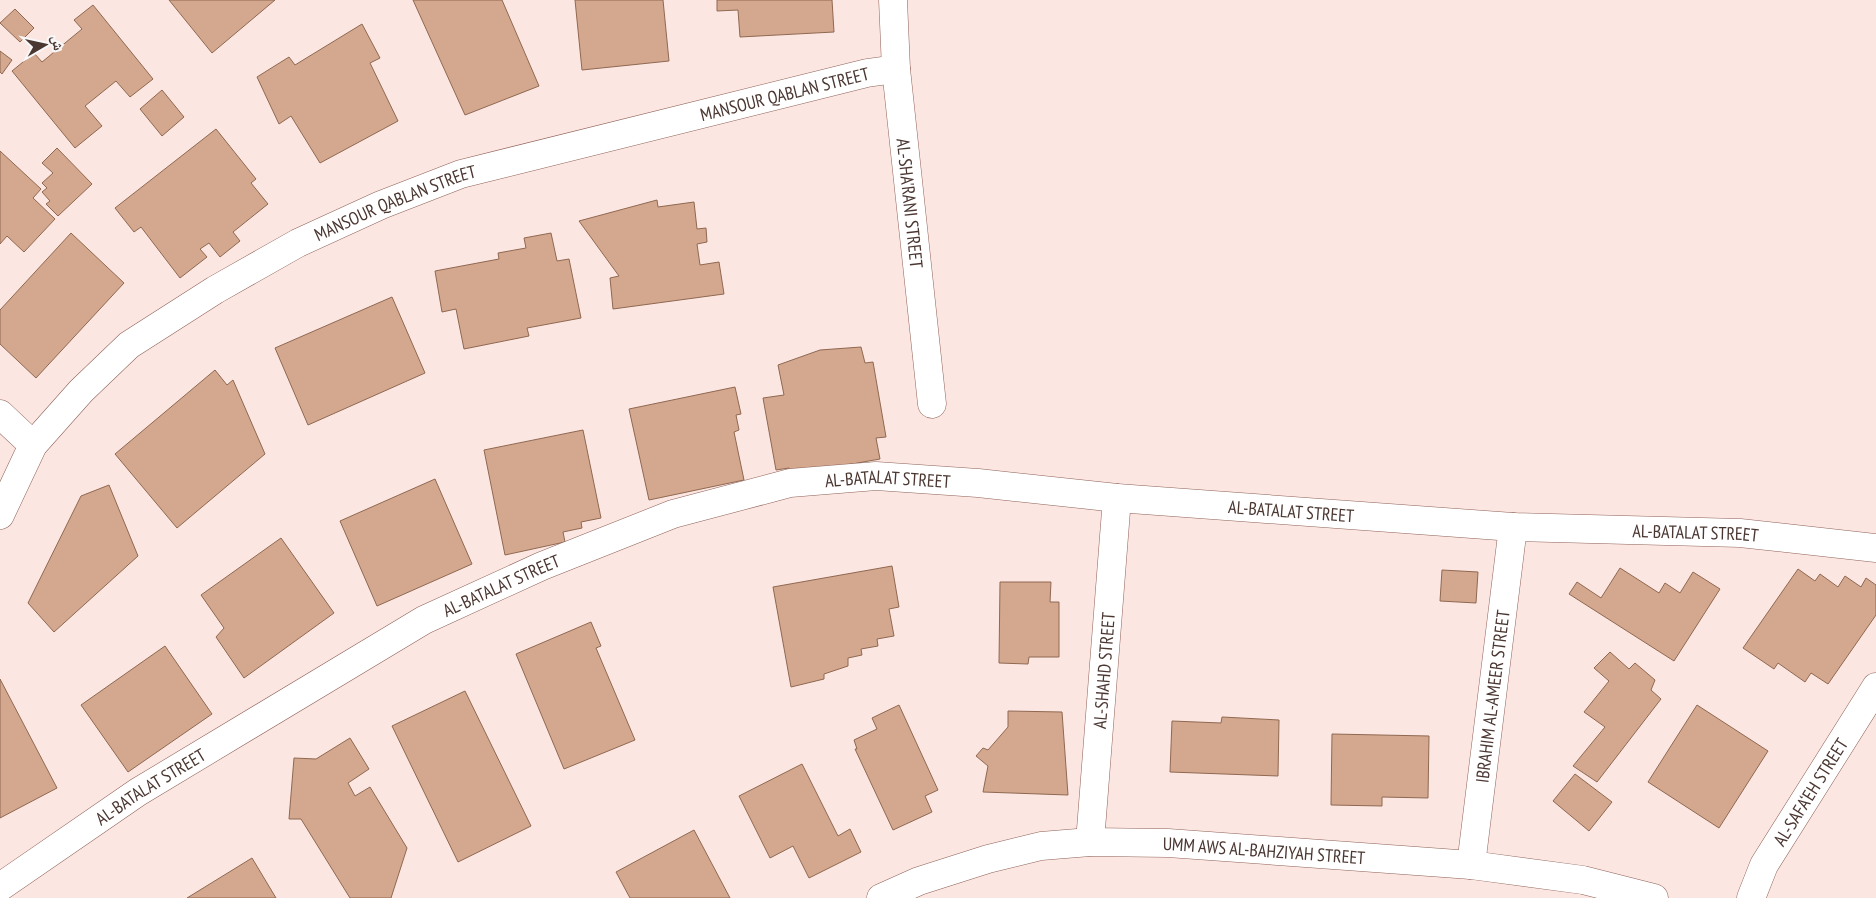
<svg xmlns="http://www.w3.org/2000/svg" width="1876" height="898" font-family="'PT Sans Narrow','Noto Naskh Arabic',sans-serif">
<rect width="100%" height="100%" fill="#fbe6e1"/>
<path fill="#d3a88f" stroke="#906851" d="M169 0H275L212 53Z
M413 0H502L539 86 465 115Z
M575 0H663L669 61 582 70Z
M717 0H832L834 32 740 37 738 10 717 11Z
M93 5 153 79 130 97 116 81 85 106 102 126 75 148 12 71 34 53 42 62 82 29 74 20Z
M15 9 34 28 20 42 0 23Z
M362 24 380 58 370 63 398 121 320 163 291 116 279 124 257 77 289 57 295 65Z
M0 51 12 60 2 74 0 72Z
M162 90 184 117 162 136 140 109Z
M216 129 256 179 251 183 268 204 233 232 240 241 220 257 209 243 200 249 207 257 180 278 141 227 134 232 115 208Z
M57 148 92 184 58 216 46 204 50 201 42 192 47 188 42 183 53 173 42 163Z
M0 151 41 189 33 198 55 219 24 252 7 236 0 244Z
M657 200 658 207 694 202 697 229 706 228 707 242 697 244 700 265 719 262 724 294 613 309 610 278 619 276 579 221Z
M71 233 124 283 36 378 0 344V310Z
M551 233 557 261 569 259 581 318 527 328 529 336 464 349 456 309 442 312 435 271 499 259 498 253 526 248 524 238Z
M392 297 425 373 308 425 275 348Z
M861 347 865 363 873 362 886 437 876 438 880 459 790 475 789 468 776 470 763 398 784 395 778 365 820 350Z
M215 370 227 385 233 380 265 454 177 528 115 454Z
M735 387 741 414 736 415 739 430 734 432 744 480 649 500 629 409Z
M583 430 601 518 581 522 582 528 563 532 565 542 505 555 484 450Z
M435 479 472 564 377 606 340 521Z
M109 485 138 556 54 632 28 603 81 496Z
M281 538 334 613 244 678 216 637 224 628 201 595Z
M892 566 899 607 889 609 894 636 877 639 878 646 861 649 862 655 848 658V666L824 674V679L791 687 773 587Z
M1620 568 1659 593 1665 583 1680 593 1693 572 1720 589 1674 661 1569 594 1577 582 1601 598Z
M1798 569 1815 581 1820 574 1838 587 1845 576 1861 587 1866 578 1876 585V615L1828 684 1811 673 1805 682 1778 663 1774 669 1743 648Z
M1442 570 1478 572 1476 603 1440 601Z
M1000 582H1051L1050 602H1059V657H1029L1028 664 999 663Z
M591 622 601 646 596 648 635 740 564 769 516 654Z
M165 646 212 714 128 772 81 705Z
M1610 652 1629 669 1635 663 1655 680 1651 690 1661 699 1597 782 1573 766 1605 727 1584 712 1609 681 1594 668Z
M0 679 57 788 0 818Z
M465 691 531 826 458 862 392 726Z
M899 705 938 790 925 796 932 812 893 830 855 749H857L854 740 877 729 872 718Z
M1697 705 1768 751 1719 828 1648 782Z
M1008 711 1062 712 1068 795 983 792 988 766 976 756 983 748 988 750 1008 727Z
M1222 717 1279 720 1278 776 1170 772 1172 721 1221 723Z
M1332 734 1429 736 1428 798 1382 797V806L1331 805Z
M350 738 369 769 348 783 355 796 370 787 407 848 391 898H350L301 819H289L294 758 316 759Z
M802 764 838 836 850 829 861 852 809 878 793 846 770 858 739 796Z
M1575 774 1612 802 1589 831 1553 801Z
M694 830 730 898H630L616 872Z
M252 858 276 898H187Z"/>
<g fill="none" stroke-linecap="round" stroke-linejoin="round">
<g stroke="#8f6258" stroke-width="29">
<g id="minor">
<path id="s1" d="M893 0 896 69 932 404"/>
<path d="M0 414 33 445"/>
<path id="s2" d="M0 515 33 445 81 391 129 345 215 290 298 243 381 205 461 174 867 73 896 69"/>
<path id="s3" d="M1090 842 1117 498"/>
<path id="s4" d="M1471 865 1513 527"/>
<path id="s5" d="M0 887 138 792 424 620 542 566 673 514 790 483 876 476 978 483 1117 498 1513 527 1740 533 1876 548"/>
<path id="s6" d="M881 898 919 881 988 859 1041 846 1090 842 1168 843 1471 865 1583 880 1654 898"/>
<path id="s7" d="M1751 898 1764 865 1876 687"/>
</g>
</g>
<use href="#minor" stroke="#fff" stroke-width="28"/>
</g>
<g text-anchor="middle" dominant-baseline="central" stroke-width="4" stroke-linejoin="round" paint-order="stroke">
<g font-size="18" fill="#4b3732" stroke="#f8f8f8">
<text stroke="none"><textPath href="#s2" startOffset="924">MANSOUR QABLAN STREET</textPath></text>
<text stroke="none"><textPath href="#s1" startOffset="204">AL-SHA'RANI STREET</textPath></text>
<text stroke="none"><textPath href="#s2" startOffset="519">MANSOUR QABLAN STREET</textPath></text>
<text stroke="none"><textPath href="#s5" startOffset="991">AL-BATALAT STREET</textPath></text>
<text stroke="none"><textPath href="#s5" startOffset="1396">AL-BATALAT STREET</textPath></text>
<text stroke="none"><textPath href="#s5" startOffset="1801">AL-BATALAT STREET</textPath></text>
<text stroke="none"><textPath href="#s5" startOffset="586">AL-BATALAT STREET</textPath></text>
<text stroke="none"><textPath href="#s3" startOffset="172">AL-SHAHD STREET</textPath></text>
<text stroke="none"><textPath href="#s4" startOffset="170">IBRAHIM AL-AMEER STREET</textPath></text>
<text stroke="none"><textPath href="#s5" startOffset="181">AL-BATALAT STREET</textPath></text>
<text stroke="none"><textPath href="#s7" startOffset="122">AL-SAFA‘EH STREET</textPath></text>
<text stroke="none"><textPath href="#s6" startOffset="392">UMM AWS AL-BAHZIYAH STREET</textPath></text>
</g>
</g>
<g transform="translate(45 45) rotate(81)" stroke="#f8f8f8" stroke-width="4" paint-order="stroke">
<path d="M0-4L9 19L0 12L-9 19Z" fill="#4b3732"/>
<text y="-8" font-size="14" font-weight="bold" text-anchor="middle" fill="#4b3732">ش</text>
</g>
</svg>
